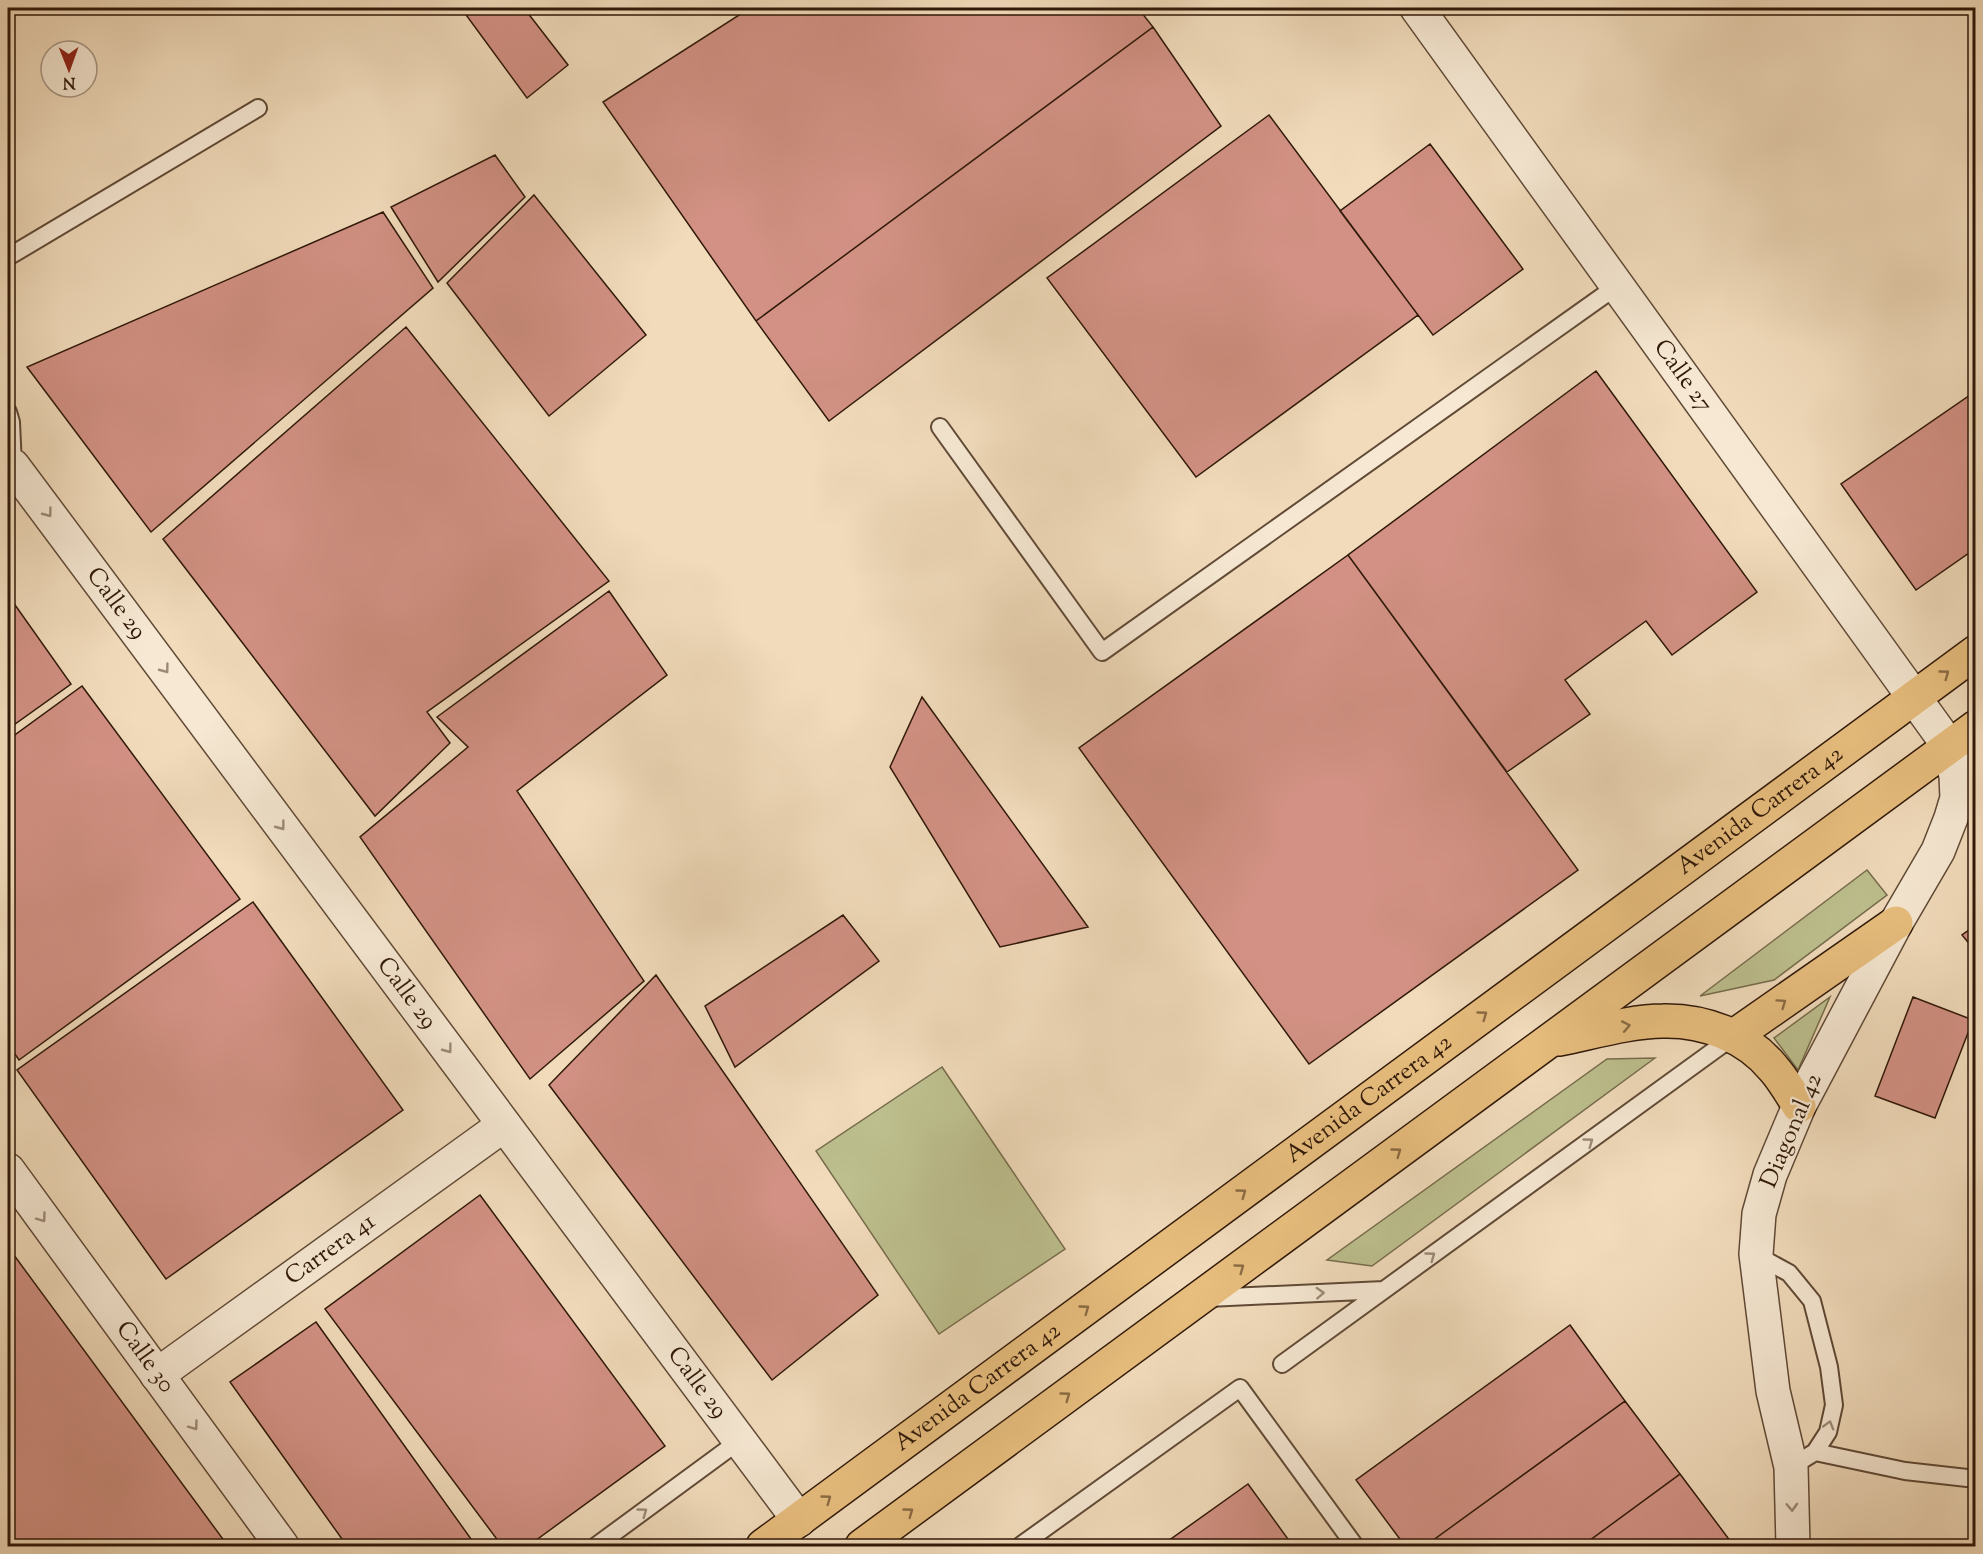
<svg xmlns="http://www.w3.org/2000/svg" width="1983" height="1554" font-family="'Sorts Mill Goudy',serif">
<rect width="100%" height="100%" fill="#f1dbbb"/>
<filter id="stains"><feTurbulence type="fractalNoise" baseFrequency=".00333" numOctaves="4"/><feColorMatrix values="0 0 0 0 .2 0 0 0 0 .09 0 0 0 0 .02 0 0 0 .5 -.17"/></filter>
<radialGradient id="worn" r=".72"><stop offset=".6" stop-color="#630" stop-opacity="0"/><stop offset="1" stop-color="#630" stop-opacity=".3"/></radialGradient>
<path fill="#bdbf8e" stroke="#766c4c" stroke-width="1.5" d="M1867 870 1887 895 1774 980 1700 996Z
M1830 997 1798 1070 1774 1038Z
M1655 1058 1372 1266 1327 1260 1607 1059Z
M942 1067 1065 1249 939 1334 816 1151Z"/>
<path fill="#d29184" stroke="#301909" stroke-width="1.5" d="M461 8H524L568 65 527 98Z
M750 8H1138L1153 27 756 321 603 102Z
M1153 27 1221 126 829 421 756 321Z
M1269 115 1418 315 1196 477 1047 278Z
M1430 144 1523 269 1433 335 1340 211Z
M495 155 525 197 438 282 391 207Z
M534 195 646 335 549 416 447 283Z
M383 212 433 288 151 532 27 367Z
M406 327 609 581 427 712 450 743 375 816 163 539Z
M1596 371 1757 592 1672 655 1646 621 1565 680 1590 714 1507 772 1348 555Z
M1976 391V548L1916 590 1841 484Z
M1348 555 1578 870 1309 1064 1079 748Z
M609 591 667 675 517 791 644 981 530 1079 360 837 468 747 437 717Z
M8 595 71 684 8 729Z
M82 686 240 899 19 1060 8 1044V740Z
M922 697 1088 927 1000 947 890 767Z
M253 902 403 1110 166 1279 17 1070Z
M843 915 879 961 735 1067 705 1006Z
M1976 925V952L1962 935Z
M656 975 878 1295 772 1380 549 1085Z
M1913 997 1973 1020 1935 1118 1875 1096Z
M480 1195 665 1446 528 1546H502L325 1309Z
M8 1247 228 1546H8Z
M316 1322 476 1546H347L230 1382Z
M1570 1325 1625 1401 1425 1546H1405L1356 1480Z
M1625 1401 1680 1474 1582 1546H1425Z
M1680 1474 1734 1546H1582Z
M1248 1484 1293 1546H1161Z"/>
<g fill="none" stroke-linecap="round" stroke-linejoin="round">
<g stroke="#604a36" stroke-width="20">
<path id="service" d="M8 257 258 108
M8 412 11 422 13 466
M940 427 1102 652 1617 286
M1756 1255 1789 1273 1812 1301 1829 1367 1834 1405 1828 1432 1815 1452 1791 1467
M1208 1298 1384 1290
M1282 1364 1734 1036
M1815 1452 1905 1471 1976 1479
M596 1546 739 1441
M1020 1546 1240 1388 1355 1546"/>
</g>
<g stroke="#604a36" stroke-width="36">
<g id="minor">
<path id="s1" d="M1417 8 1949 746 1956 776 1957 798 1951 818 1938 851 1896 923 1799 1106 1770 1175 1759 1214 1756 1254 1773 1391 1791 1467 1793 1546"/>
<path id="s2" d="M8 467 13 466 799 1520"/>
<path id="s3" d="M8 1170 282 1546"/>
<path id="s4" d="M157 1375 504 1125"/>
</g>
</g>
<g stroke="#301909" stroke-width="36">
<g id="trunk">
<path d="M1734 1036 1896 923"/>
<path d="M1559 1039C1590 1033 1631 1021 1663 1021 1704 1020 1747 1036 1773 1068 1783 1079 1791 1093 1799 1106"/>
<path id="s5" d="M763 1546 1976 652"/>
<path d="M862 1546 1976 727"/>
</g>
</g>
<use href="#service" stroke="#f6e8d3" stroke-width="16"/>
<use href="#minor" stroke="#f6e8d3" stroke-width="33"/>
<use href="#trunk" stroke="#e8be7e" stroke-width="33"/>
</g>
<defs><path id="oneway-chevron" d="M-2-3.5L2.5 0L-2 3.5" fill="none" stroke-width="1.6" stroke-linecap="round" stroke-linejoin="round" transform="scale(1.5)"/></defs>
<g stroke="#9d8b78">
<use href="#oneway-chevron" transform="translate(48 513) rotate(53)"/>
<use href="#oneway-chevron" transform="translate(165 669) rotate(53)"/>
<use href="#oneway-chevron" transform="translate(281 826) rotate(53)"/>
<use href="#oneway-chevron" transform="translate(448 1049) rotate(53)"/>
<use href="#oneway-chevron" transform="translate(1589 1142) rotate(-36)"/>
<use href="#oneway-chevron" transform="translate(42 1218) rotate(54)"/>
<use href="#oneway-chevron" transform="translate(1431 1256) rotate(-36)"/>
<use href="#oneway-chevron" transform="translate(1320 1293) rotate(-3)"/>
<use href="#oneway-chevron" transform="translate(1829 1425) rotate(-74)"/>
<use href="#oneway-chevron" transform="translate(194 1426) rotate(54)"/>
<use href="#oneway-chevron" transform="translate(1792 1507) rotate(88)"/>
<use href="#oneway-chevron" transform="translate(643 1512) rotate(-36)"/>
</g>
<g stroke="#8c6c44">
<use href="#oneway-chevron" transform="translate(1945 674) rotate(-36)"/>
<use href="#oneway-chevron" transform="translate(1782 1003) rotate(-35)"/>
<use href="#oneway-chevron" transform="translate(1483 1015) rotate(-36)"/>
<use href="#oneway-chevron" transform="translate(1626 1026) rotate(-11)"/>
<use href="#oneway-chevron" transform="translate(1397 1152) rotate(-36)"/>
<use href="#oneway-chevron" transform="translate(1242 1193) rotate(-36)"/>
<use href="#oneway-chevron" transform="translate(1240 1268) rotate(-36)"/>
<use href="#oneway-chevron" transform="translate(1085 1309) rotate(-36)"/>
<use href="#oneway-chevron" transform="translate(1066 1396) rotate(-36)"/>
<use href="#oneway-chevron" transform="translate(827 1499) rotate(-36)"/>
<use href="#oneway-chevron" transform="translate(909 1512) rotate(-36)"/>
</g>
<g text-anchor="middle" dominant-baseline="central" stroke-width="4.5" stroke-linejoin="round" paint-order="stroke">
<g font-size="24" fill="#301909" stroke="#f6e8d3">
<text stroke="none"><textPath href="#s1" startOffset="454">Calle 27</textPath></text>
<text stroke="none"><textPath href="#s2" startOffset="177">Calle 29</textPath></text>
<text stroke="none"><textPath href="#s5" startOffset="1239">Avenida Carrera 42</textPath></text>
<text stroke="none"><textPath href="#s2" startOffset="663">Calle 29</textPath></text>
<text stroke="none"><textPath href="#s5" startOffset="753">Avenida Carrera 42</textPath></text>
<text transform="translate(1792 1131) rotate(-67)">Diagonal 42</text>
<text stroke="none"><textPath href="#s4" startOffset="214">Carrera 41</textPath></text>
<text stroke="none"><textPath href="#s3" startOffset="232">Calle 30</textPath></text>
<text stroke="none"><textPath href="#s2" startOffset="1149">Calle 29</textPath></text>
<text stroke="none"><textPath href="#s5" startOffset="267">Avenida Carrera 42</textPath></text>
</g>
</g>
<rect width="1983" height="1554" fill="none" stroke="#f1dbbb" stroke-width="30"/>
<rect x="9" y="9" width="1965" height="1536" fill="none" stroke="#301909" stroke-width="3"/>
<rect x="15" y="15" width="1953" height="1524" fill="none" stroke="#301909" stroke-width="1.5"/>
<g transform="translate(69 69) rotate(179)"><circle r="28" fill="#f6e8d3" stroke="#a79582" stroke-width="1.5"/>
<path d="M0-4.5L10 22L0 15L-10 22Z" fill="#8f2418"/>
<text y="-9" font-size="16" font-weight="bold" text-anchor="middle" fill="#301909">N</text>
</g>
<rect width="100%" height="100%" filter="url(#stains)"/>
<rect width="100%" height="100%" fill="url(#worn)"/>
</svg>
